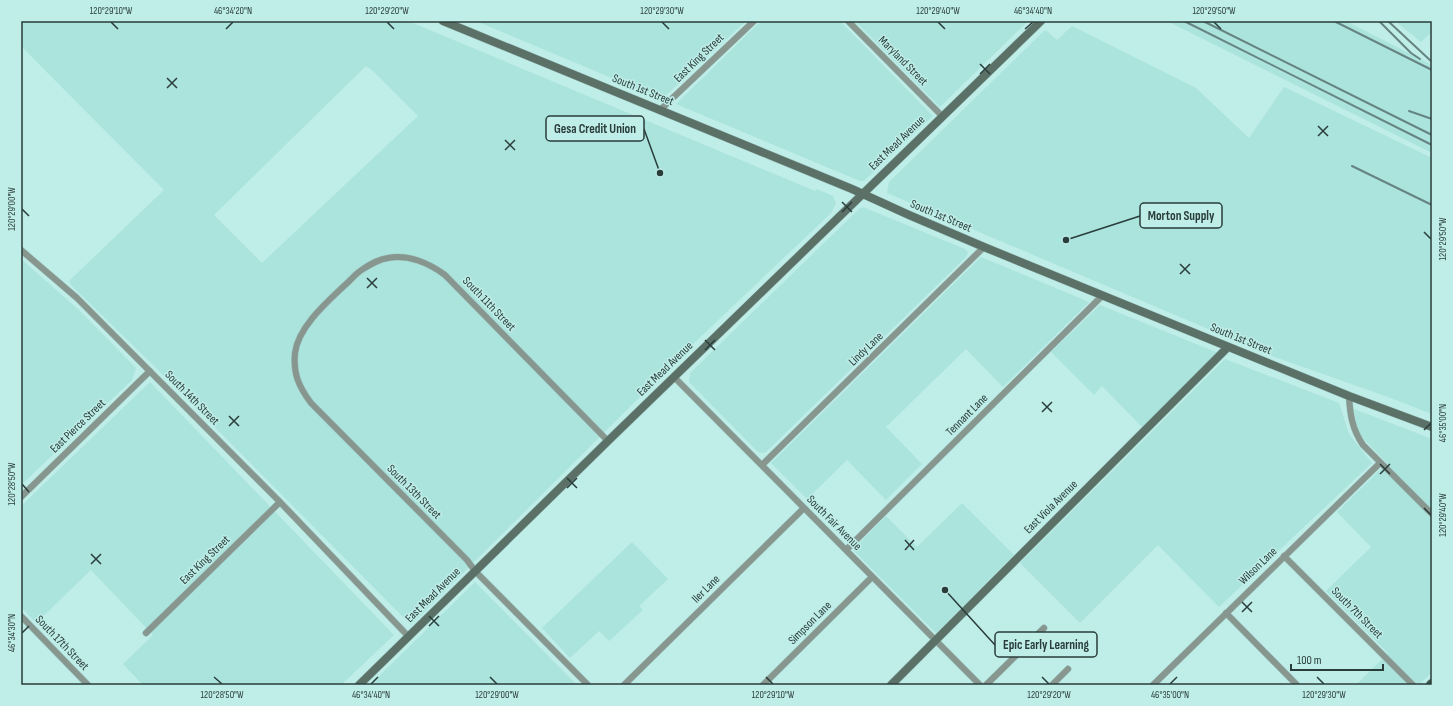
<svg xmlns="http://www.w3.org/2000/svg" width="1453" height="706" font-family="'Sofia Sans Condensed',sans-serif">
<rect width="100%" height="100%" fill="#bfede8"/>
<path fill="#abe3dd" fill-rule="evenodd" d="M21 21H408L815 191 817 189 833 196 836 203 831 213 692 345 411 625 154 366 71 285 69 281 164 190 21 46ZM366 66 373 71 418 116 262 263 214 215Z
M476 21H746L662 99Z
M761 21H840L933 116 864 181H860L676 104Z
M855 21H1028L940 107Z
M1167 21H1346L1432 65V153Z
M1395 21H1432V32L1421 42Z
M1072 26 1196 88 1249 138 1284 87 1432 158V414L1388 397 1272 356 887 193 889 182 1044 31H1047L1057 40Z
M863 207 965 249 968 252 966 257 766 452 762 453 757 451 689 382 690 373 859 209Z
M981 257 1089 302 1003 387 966 349 886 427 922 464 886 500 847 460 807 499 771 463Z
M21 259 79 310 136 368 132 380 21 485Z
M1100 305 1218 353 1142 427 1102 386 1094 395 1051 352Z
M1225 359 1339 403 1349 434 1372 463 1219 607 1158 545 1080 623 1020 563Z
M150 382 394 635 341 685H143L123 664 153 635 91 570 36 623 21 607V506Z
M1354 409 1432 439V672L1419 685H1356L1388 653 1326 591 1371 547 1337 512 1387 463 1361 436 1357 429Z
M962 503 1014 555 936 633 853 550 886 516 917 547Z
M632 542 668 579 639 606 643 610 609 641 599 631 570 658 542 628Z
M475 582 577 685H370Z"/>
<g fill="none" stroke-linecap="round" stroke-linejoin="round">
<g stroke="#a1cac5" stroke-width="7">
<path id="street" d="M848 21 942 116
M660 110 754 21
M21 250 77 298 280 502 409 637
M674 377 980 685
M1349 396C1350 414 1352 429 1363 445L1432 514
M762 465 984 247
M21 497 150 371
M846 550 1103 295
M1284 556 1413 685
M1226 613 1297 685
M21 616 88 685
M146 633 280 502
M588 685 475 571 467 560 311 403C299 387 293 374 295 353 298 327 327 302 345 285 351 280 356 273 363 269 371 264 379 259 388 258 408 254 429 263 445 275L608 441
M624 685 804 508
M763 685 872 577
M986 685 1044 628
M1052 685 1068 669
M1153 685 1380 463"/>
</g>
<g stroke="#a1cac5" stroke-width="9">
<path id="secondary" d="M443 21 852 189 909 215 984 247 1349 396 1432 427
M359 685 608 441 1041 21
M891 685 1228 347"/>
</g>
<g stroke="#a1cac5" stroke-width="11">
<path id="primary" d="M1431 685 1432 684"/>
</g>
<use href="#street" stroke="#87968f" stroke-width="6"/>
<use href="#secondary" stroke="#5b7167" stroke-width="8"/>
<use href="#primary" stroke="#3b574b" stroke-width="10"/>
<path stroke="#668481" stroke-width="2" d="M1184 21 1432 145
M1203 21 1432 135
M1334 21 1432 70
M1379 21 1411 53 1420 59
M1388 21 1432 62
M1409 111 1432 119
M1352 166 1432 205"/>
</g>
<path fill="none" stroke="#2a3d3b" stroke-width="1.5" d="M111 22 118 29M387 22 394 29M662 22 669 29M938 22 945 29M1214 22 1221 29M226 29 233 22M1025 29 1033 22M980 64 990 74M980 74 990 64M167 78 177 88M167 88 177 78M1318 126 1328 136M1318 136 1328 126M505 140 515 150M505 150 515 140M842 202 852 212M22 209 29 216M842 212 852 202M1424 232 1431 239M1180 264 1190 274M1180 274 1190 264M367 278 377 288M367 288 377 278M705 340 715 350M705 350 715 340M1042 402 1052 412M1042 412 1052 402M229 416 239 426M229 426 239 416M1424 430 1431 423M1380 464 1390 474M1380 474 1390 464M567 478 577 488M22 484 29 492M567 488 577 478M1424 508 1431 515M905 540 914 550M905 550 914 540M91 554 101 564M91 564 101 554M1242 602 1252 612M1242 612 1252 602M429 616 439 626M429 626 439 616M22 633 29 626M214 677 222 684M490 677 497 684M766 677 773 684M1042 677 1049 684M1317 677 1324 684M371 684 378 677M1170 684 1177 677"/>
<g text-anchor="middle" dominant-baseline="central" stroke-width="3" stroke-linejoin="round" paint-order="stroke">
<g font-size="12" fill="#2a3d3b" stroke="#bfede8">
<text transform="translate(699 58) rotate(-44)">East King Street</text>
<text transform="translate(903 61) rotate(45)">Maryland Street</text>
<text transform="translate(643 90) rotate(22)">South 1st Street</text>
<text transform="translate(897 143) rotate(-44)">East Mead Avenue</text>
<text transform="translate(941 216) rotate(23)">South 1st Street</text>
<text transform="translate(489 304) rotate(46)">South 11th Street</text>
<text transform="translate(1241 339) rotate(22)">South 1st Street</text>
<text transform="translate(866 349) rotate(-44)">Lindy Lane</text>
<text transform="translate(665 369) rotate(-44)">East Mead Avenue</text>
<text transform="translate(192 398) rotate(45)">South 14th Street</text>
<text transform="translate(967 415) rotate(-45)">Tennant Lane</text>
<text transform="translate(78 426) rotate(-44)">East Pierce Street</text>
<text transform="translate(414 492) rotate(45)">South 13th Street</text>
<text transform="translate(1051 507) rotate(-45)">East Viola Avenue</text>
<text transform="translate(834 523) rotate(45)">South Fair Avenue</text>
<text transform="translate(205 560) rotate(-44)">East King Street</text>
<text transform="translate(1258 566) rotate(-44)">Wilson Lane</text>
<text transform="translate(706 589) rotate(-45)">Iler Lane</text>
<text transform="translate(433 595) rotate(-45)">East Mead Avenue</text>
<text transform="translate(1357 613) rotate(45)">South 7th Street</text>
<text transform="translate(810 623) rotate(-45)">Simpson Lane</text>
<text transform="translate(62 643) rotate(46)">South 17th Street</text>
</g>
</g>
<path fill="none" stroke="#2a3d3b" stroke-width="1.5" d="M660 173L644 129M1066 240L1140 216M945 590L995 645"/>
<g fill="#2a3d3b" stroke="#bfede8" stroke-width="1.5">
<circle cx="660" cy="173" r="4"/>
<circle cx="1066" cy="240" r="4"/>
<circle cx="945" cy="590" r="4"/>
</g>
<g fill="#bfede8" stroke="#2a3d3b" stroke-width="1.5">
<rect x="546" y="116" width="98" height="25" rx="4"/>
<rect x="1140" y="203" width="82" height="25" rx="4"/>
<rect x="995" y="632" width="102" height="25" rx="4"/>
</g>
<g font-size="13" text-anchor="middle" font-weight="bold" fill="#2a3d3b">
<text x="595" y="133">Gesa Credit Union</text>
<text x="1181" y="220">Morton Supply</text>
<text x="1046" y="649">Epic Early Learning</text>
</g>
<rect width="1453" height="706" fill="none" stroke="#bfede8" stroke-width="44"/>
<path d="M1291 664v6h92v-6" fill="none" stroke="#2a3d3b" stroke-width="2"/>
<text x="1297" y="664" font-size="12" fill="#2a3d3b" stroke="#bfede8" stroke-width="3" paint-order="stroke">100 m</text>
<rect x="22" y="22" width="1409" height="662" fill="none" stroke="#2a3d3b" stroke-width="1.5"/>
<g font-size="10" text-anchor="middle" fill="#2a3d3b">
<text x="111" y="14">120°29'10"W</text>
<text x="233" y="14">46°34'20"N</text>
<text x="387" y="14">120°29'20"W</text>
<text x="662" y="14">120°29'30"W</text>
<text x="938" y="14">120°29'40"W</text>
<text x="1033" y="14">46°34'40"N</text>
<text x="1214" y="14">120°29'50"W</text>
<text transform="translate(11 209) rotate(-90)" y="4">120°29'00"W</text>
<text transform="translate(1442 239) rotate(-90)" y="4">120°29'50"W</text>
<text transform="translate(1442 423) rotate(-90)" y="4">46°35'00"N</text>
<text transform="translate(11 484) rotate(-90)" y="4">120°28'50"W</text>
<text transform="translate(1442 515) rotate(-90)" y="4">120°29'40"W</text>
<text transform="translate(11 633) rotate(-90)" y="4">46°34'30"N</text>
<text x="222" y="698">120°28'50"W</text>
<text x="371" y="698">46°34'40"N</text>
<text x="497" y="698">120°29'00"W</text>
<text x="773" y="698">120°29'10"W</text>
<text x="1049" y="698">120°29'20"W</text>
<text x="1170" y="698">46°35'00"N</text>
<text x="1324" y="698">120°29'30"W</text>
</g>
</svg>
